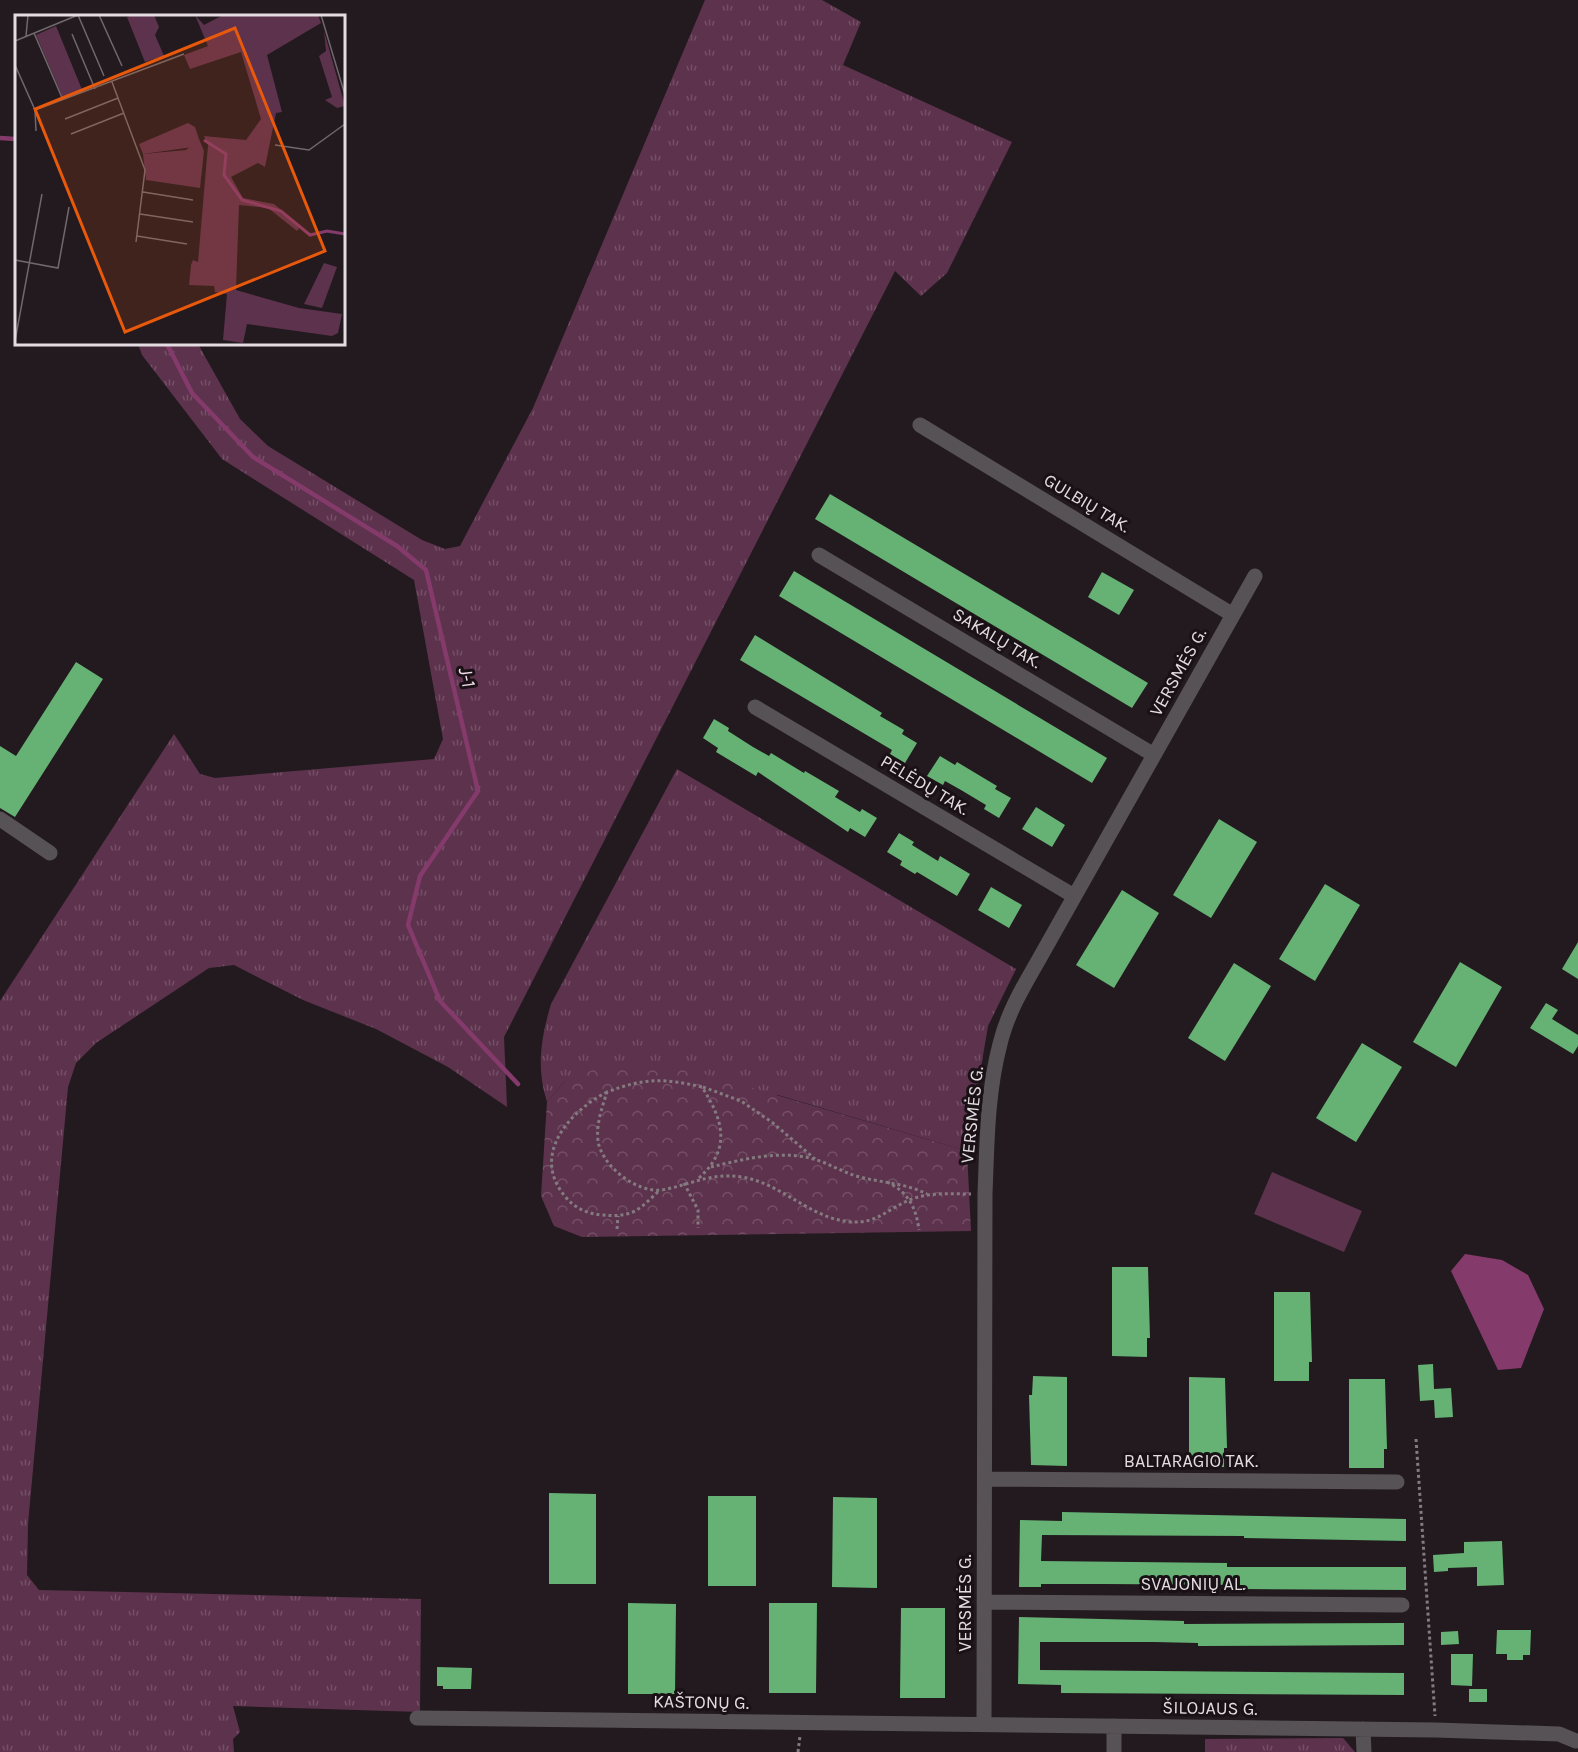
<svg xmlns="http://www.w3.org/2000/svg" width="1578" height="1752" font-family="Karla,sans-serif">
<defs>
<pattern id="grass-tufts" width="24" height="20" patternUnits="userSpaceOnUse" patternTransform="scale(1.5)"><rect width="24" height="20" fill="#5d324d"/><path d="M3 7l-1-3M5 7V3M7 7l1-3M15 17l-1-3M17 17v-4M19 17l1-3" fill="none" stroke="#744f66"/></pattern>
<pattern id="park-crowns" width="20" height="18" patternUnits="userSpaceOnUse" patternTransform="scale(1.5)"><rect width="20" height="18" fill="#5d324d"/><path d="M2 6a3 3 0 1 1 6 0M12 15a3 3 0 1 1 6 0" fill="none" stroke="#744f66"/></pattern>
</defs>
<rect width="100%" height="100%" fill="#231a1f"/>
<path fill="url(#grass-tufts)" d="M705 0H822L861 22 843 65 1012 142 947 273 921 296 895 271 504 1037 507 1107 448 1067 376 1029 303 1000 234 965 209 968 96 1043 76 1063 68 1087 28 1524 27 1575 39 1590 421 1599 420 1712 233 1706 240 1732 233 1739 234 1752H0V1001L174 734 200 774 215 778 434 759 443 739 414 580 222 459 142 355 138 344H198L240 419 268 446 422 540 445 549 460 546 533 408Z
M677 769 1016 969 988 1026 967 1151 778 1095 565 1081 547 1102C536 1068 541 1038 551 1004Z
M1343 1738 1355 1752H1205V1739Z"/>
<path fill="url(#park-crowns)" d="M611 1063H668L967 1151 971 1231 582 1237 554 1226 541 1196 547 1102 565 1081Z"/>
<path fill="#5d324d" d="M1272 1172 1362 1211 1344 1252 1254 1214Z"/>
<path fill="#843a6b" d="M1465 1254 1502 1260 1528 1275 1544 1309 1521 1368 1498 1370 1451 1271Z"/>
<g fill="none" stroke-linecap="round" stroke-linejoin="round">
<path stroke="#843a6b" stroke-width="4.5" d="M0 138 16 139
M167 344 192 393 253 457 397 546 426 570 478 791 420 876 408 925 440 1001 518 1084"/>
</g>
<path fill="#65b274" d="M830 494 1148 683 1132 708 815 519Z
M794 571 1107 758 1092 783 779 596Z
M1102 572 1134 590 1119 615 1088 597Z
M755 635 882 713 880 716 904 730 902 734 917 743 905 763 890 754 892 750 740 660Z
M76 662 103 679 15 817 0 808V746L16 756Z
M714 719 729 728 728 731 753 747 769 756 771 753 804 773 805 771 839 791 835 797 860 812 862 809 877 818 865 837 850 828 848 832 758 772 756 776 716 752 718 748 703 738Z
M940 756 955 765 957 762 997 786 995 789 1011 798 999 818 984 809 986 805 961 790 945 781 943 785 927 776Z
M1036 807 1065 825 1052 847 1022 829Z
M1219 819 1257 842 1211 918 1173 895Z
M899 833 914 842 912 845 938 861 940 856 970 874 957 896 917 872 915 874 900 865 902 861 887 852Z
M1325 884 1360 905 1315 981 1279 959Z
M991 887 1022 905 1009 928 978 910Z
M1122 890 1159 913 1114 988 1076 965Z
M1578 942V979L1562 969Z
M1460 962 1502 987 1456 1067 1413 1042Z
M1234 963 1271 986 1225 1061 1188 1038Z
M1546 1003 1558 1010 1552 1019 1578 1035V1046L1573 1054 1530 1028Z
M1362 1043 1402 1067 1356 1142 1316 1118Z
M1112 1267H1148L1150 1338H1147V1357L1112 1356Z
M1274 1292H1310L1312 1362H1309V1381H1274Z
M1433 1364 1434 1389 1451 1388 1453 1417 1435 1418 1434 1400 1420 1401 1418 1365Z
M1033 1376 1067 1377V1466L1031 1465 1029 1395H1032Z
M1189 1377 1225 1378 1227 1448H1224V1467H1189Z
M1349 1379H1385L1387 1449H1384V1468H1349Z
M549 1493 596 1494V1584H549Z
M708 1496H756V1586H708Z
M833 1497 877 1498V1588L832 1587Z
M1062 1512 1406 1519V1541L1244 1538V1536L1042 1535 1041 1561 1227 1563V1567H1406V1590L1243 1589V1585L1106 1584H1041V1587H1019L1020 1520 1062 1521Z
M1502 1541 1504 1585 1477 1586V1567L1448 1568V1571L1434 1572 1433 1555 1464 1553V1542Z
M628 1603 676 1604 675 1694H628Z
M769 1603H817L816 1693H769Z
M901 1608H945V1698H900Z
M1019 1617 1184 1621V1624L1404 1623V1645L1198 1646V1643L1154 1642H1040V1670L1404 1673V1695L1061 1693V1685L1018 1684Z
M1497 1630H1531L1530 1655H1523V1660H1507V1654H1496Z
M1458 1631 1459 1644 1441 1645V1632Z
M1451 1654H1473L1472 1686 1451 1685Z
M437 1667 472 1668 471 1689H443V1686H437Z
M1469 1689H1487V1702H1469Z"/>
<g fill="none" stroke-linecap="round" stroke-linejoin="round">
<path stroke="#837b7f" stroke-width="3" stroke-dasharray="3 3" stroke-linecap="butt" d="M703 1087 741 1101 773 1123 815 1159
M607 1092C570 1111 531 1154 564 1195 574 1208 587 1214 603 1215 614 1216 624 1216 635 1211 644 1206 652 1197 660 1190
M711 1167C744 1159 783 1149 817 1160 832 1165 844 1173 860 1177 883 1183 905 1183 927 1194
M699 1178C732 1148 723 1120 702 1087 664 1078 644 1078 607 1092 602 1108 596 1124 598 1141 602 1166 636 1193 662 1190 690 1185 711 1172 742 1177 784 1184 812 1221 854 1222 878 1223 892 1206 912 1199 931 1192 951 1194 971 1194
M887 1182C908 1192 916 1207 919 1230
M684 1183 698 1210V1228
M617 1229 618 1216
M1416 1439 1435 1716
M798 1752 800 1736"/>
<path stroke="#575255" stroke-width="15" d="M920 425 1233 615
M819 555 1154 755
M755 707 1074 896
M0 819 50 853
M985 1479 1397 1482
M984 1602 1402 1605
M417 1718 1436 1730 1559 1734 1576 1741
M984 1724 985 1194C987 1144 987 1093 1000 1044 1007 1014 1023 987 1038 961L1255 576
M1114 1726V1752
M1363 1729 1364 1752"/>
</g>
<g text-anchor="middle" dominant-baseline="central" stroke-width="6" stroke-linejoin="round" paint-order="stroke">
<g font-size="18" fill="#e3dce0" stroke="#191116">
<text transform="translate(1087 503) rotate(31)">GULBIŲ TAK.</text>
<text transform="translate(997 638) rotate(31)">SAKALŲ TAK.</text>
<text transform="translate(1178 672) rotate(-61)">VERSMĖS G.</text>
<text transform="translate(925 785) rotate(31)">PELĖDŲ TAK.</text>
<text transform="translate(972 1115) rotate(-84)">VERSMĖS G.</text>
<text x="1191" y="1461">BALTARAGIO TAK.</text>
<text x="1193" y="1584">SVAJONIŲ AL.</text>
<text transform="translate(965 1603) rotate(-90)">VERSMĖS G.</text>
<text transform="translate(701 1702) rotate(1)">KAŠTONŲ G.</text>
<text transform="translate(1210 1708) rotate(1)">ŠILOJAUS G.</text>
</g>
<g font-size="20" font-style="italic" fill="#f2dce9" stroke="#191116">
<text transform="translate(467 677) rotate(77)">J-1</text>
</g>
</g>
<g transform="translate(15 15)">
<rect width="330" height="330" fill="#231a1f"/>
<path d="M180 0 189 10 208 0H303L306 8 252 40 267 97 261 98 250 152 243 148 216 162 228 183 259 189 286 211 282 216 253 193 224 190 221 275 284 293 327 299 323 318 317 321 232 309 228 328 208 325 212 279 200 277 199 271 174 270 176 250 178 245 183 247 193 130 189 121 231 125 246 104 226 37 175 54 169 40 193 31ZM41 11 68 77 48 83 21 20ZM309 16 330 91 322 93 310 85 317 82 304 41 311 36ZM184 124 189 136 185 173 131 165 128 139 171 135ZM309 248 322 252 307 293 289 289Z" fill="#5d324d"/>
<path d="M117 0H139L144 12 140 20 149 41 130 47 112 2Z" fill="#5d324d"/>
<path d="M173 108 180 112 184 124 178 132 128 139 124 129Z" fill="#5d324d"/>
<path fill="none" stroke="#843a6b" stroke-width="3" d="M189 125 211 139 209 160 227 185 266 196 295 220 312 216 330 219"/>
<path fill="none" stroke="#70686c" stroke-width="1.5" d="M63 0 89 61M84 0 107 51M306 0 330 80M19 18 48 85M57 19 80 74M11 21 13 0M0 26 63 0M0 50 20 95 21 116M97 67 130 155 121 227M20 95 169 39M50 104 103 83M56 119 109 98M260 130 294 135 330 109M128 177 178 185M125 199 178 207M122 221 172 229M0 245 43 253 54 192M0 326 27 179"/>
<path fill="#e8590c" fill-opacity="0.15" stroke="#e8590c" stroke-width="3" d="M220 13 310 236 110 317 20 94Z"/>
<rect width="330" height="330" fill="none" stroke="#e3dce0" stroke-width="3"/>
</g>
</svg>
